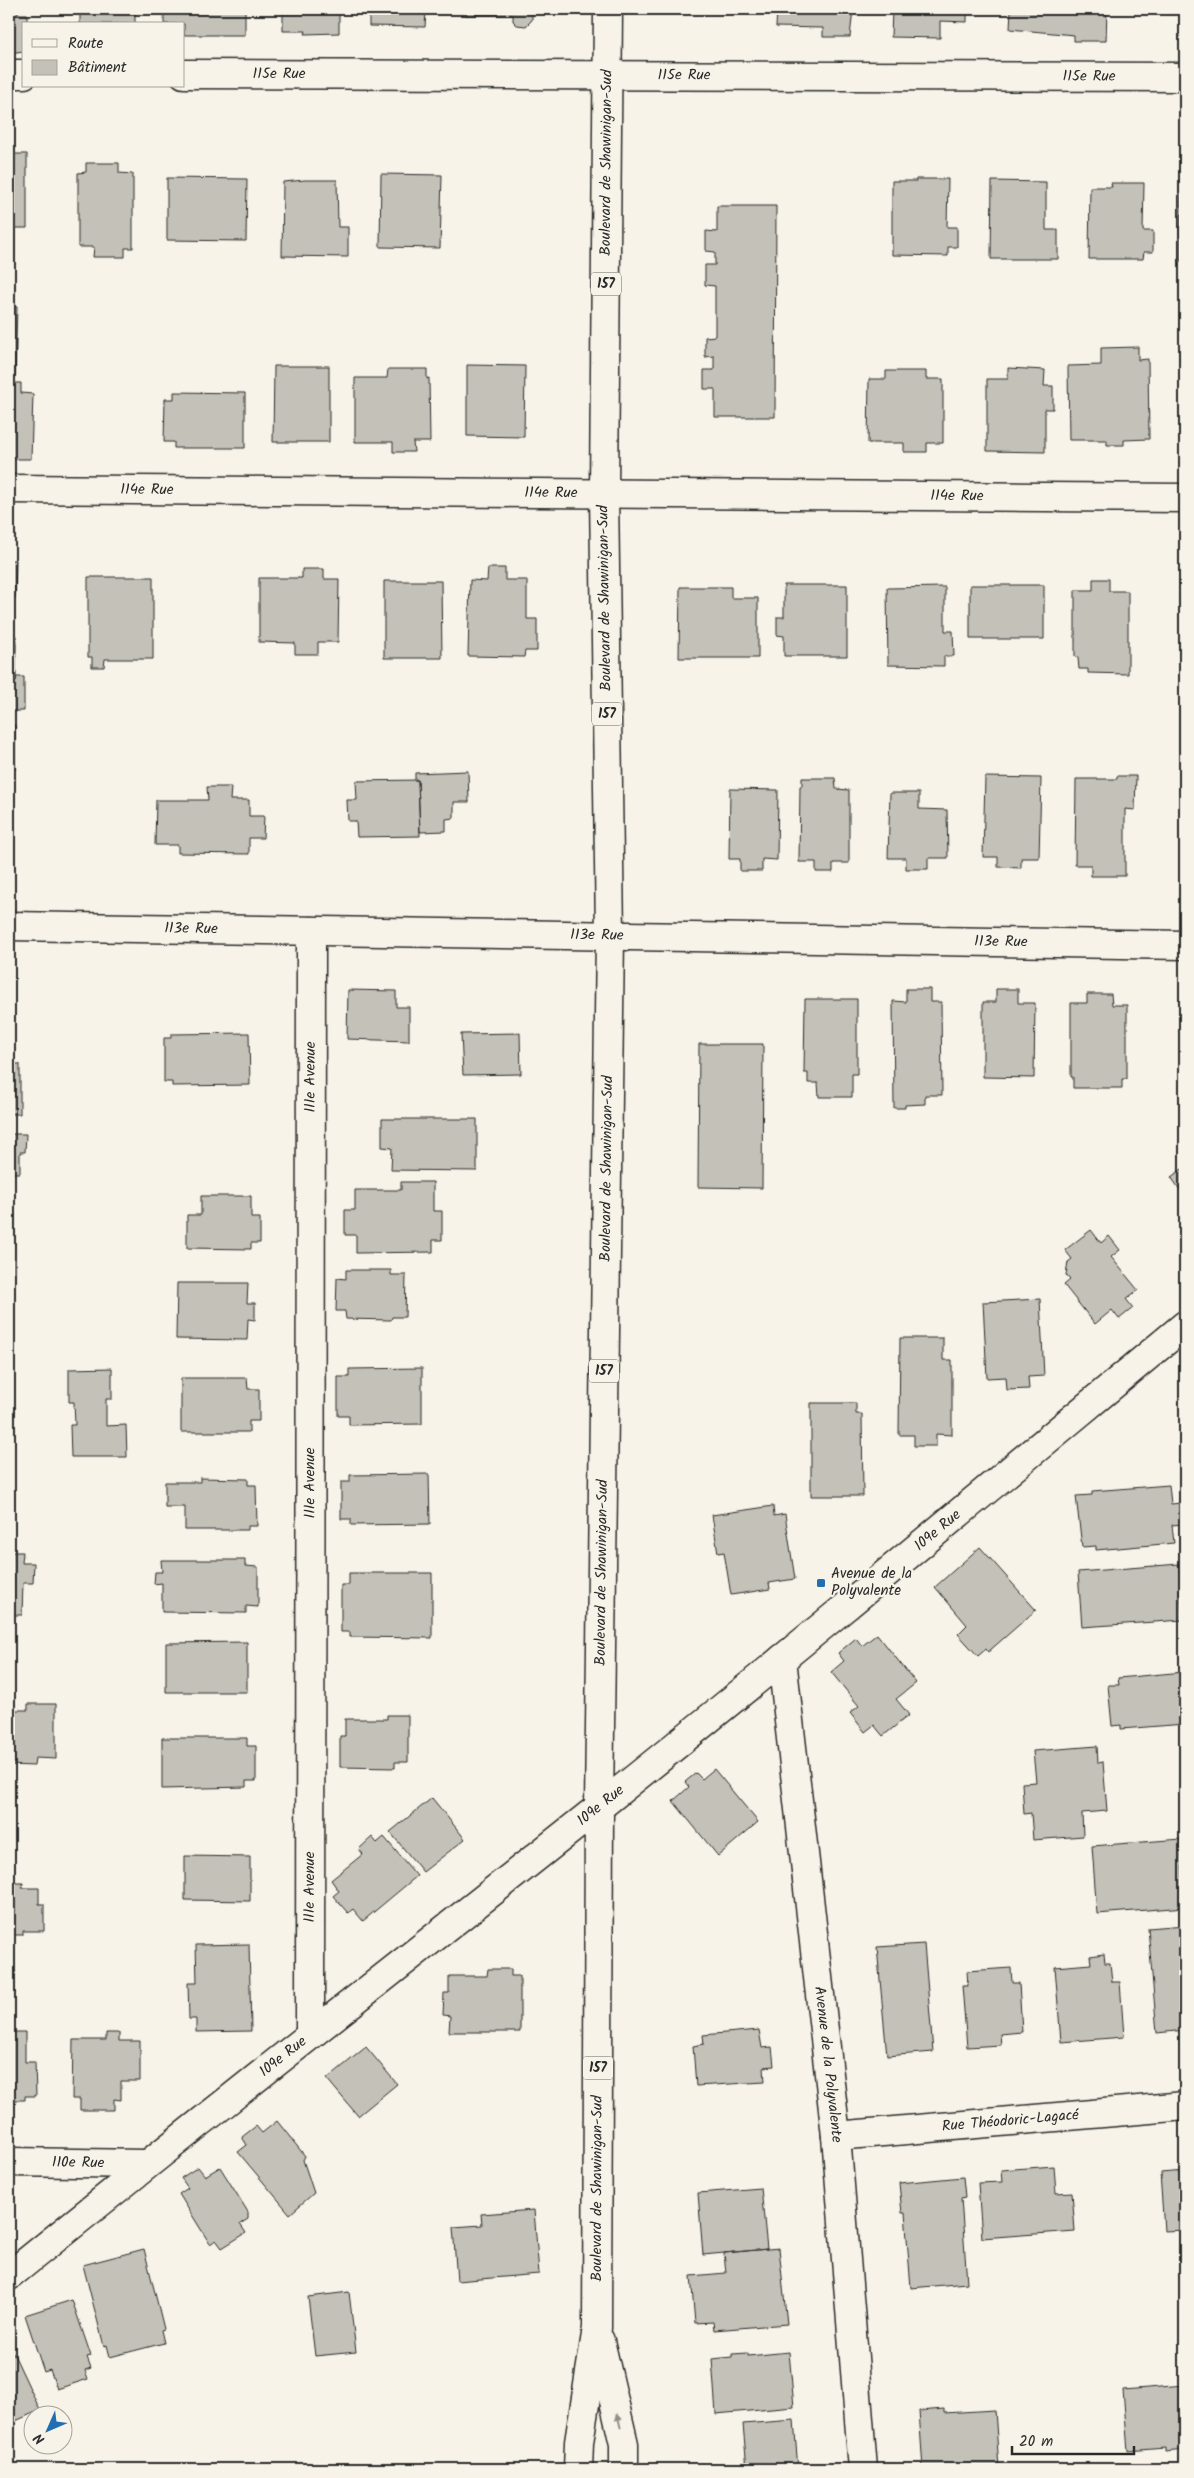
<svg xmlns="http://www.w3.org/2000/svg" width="1194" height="2478" font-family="Kalam,sans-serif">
<rect width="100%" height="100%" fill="#f7f3e8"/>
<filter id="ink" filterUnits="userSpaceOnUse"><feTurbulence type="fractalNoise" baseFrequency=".02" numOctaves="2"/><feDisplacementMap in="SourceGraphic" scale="10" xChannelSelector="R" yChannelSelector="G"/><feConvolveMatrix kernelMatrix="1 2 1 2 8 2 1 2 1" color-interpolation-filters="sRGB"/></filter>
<g filter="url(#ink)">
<path fill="#c4c1b9" stroke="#2b2b2b" d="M9 9H18V14H27V24H24V51L9 53Z
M80 9H135V24H80Z
M164 9H245V35H184V24H164Z
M283 9H339V33L305 34 306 31H283Z
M369 9H426L425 27 369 26Z
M465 9H529L532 11V20L526 26 517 25 513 21V15H465Z
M777 9H853L850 37H823V28L776 27Z
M892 9H967V22L940 21V38L891 37Z
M1011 9H1107L1106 41H1074V35L1010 29Z
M9 146H14V154H27V228H13V235H9Z
M86 163H119V173L133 174V248H125V257H93L94 247H78V173L86 172Z
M1181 173 1185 174V261H1180Z
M381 174 442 175 440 248 380 247Z
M167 178 247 179 246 241 167 240Z
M916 179H948L947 227H957V247H948V256L892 255V181H916Z
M305 180H337L338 227H348V257L282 256 283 182Z
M992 181 1046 182V230H1058V259H991Z
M1111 183H1144L1143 231H1153V252H1144L1143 259H1089L1090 187H1112Z
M717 206H776L775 417H715V389H704V370H714V356L705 357V337L715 336V286L705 285V265H715V252L706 251V231L717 232Z
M9 307H17L15 376H10V379H9Z
M1138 347V360L1148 359 1149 439 1124 440V445H1107V440H1069L1068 366 1101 365V348Z
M467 365 525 366 524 437 467 436Z
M274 366H329V442H273Z
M1008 368 1045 370 1044 386H1053V409H1045V452L987 451V379H1008Z
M388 369H427V379L429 378 430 442H413L414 452H393V442H355V378H387Z
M886 371H926V379H943V443H927V452H904V443H868L869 379H886Z
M9 379 10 383H21V393L33 394 31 459H9Z
M174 392 245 393V448H174V442H164L165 399H174Z
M9 560H16L15 598H9Z
M488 568H505V580H527V619H537V651H525L524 657 468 656 470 580 487 581Z
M302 569H324V579H339L338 642H318V654H295V643L259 642V578H302Z
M88 577H153V659H105L104 667H92V657H88Z
M1093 579H1109V591H1128V674L1088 673V669H1079L1078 658 1075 657V590H1093Z
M384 581H441L442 658H384Z
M784 585H847V656H784V636L777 635V617H784Z
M970 585H1044V639H970Z
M680 587H731V598H758V658H679Z
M945 587V631H953L954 656H944V666L888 665 887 588Z
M9 636H16V681H9Z
M16 677H24V711H9V681H16Z
M9 725H15V770H9Z
M468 771 469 802H454V818L446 819V831L420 832 418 780H415V773Z
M1117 776H1136L1135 810 1125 809V876H1091V865H1075L1076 779H1117Z
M985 777 1041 778 1039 858H1021V868L998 867V857H983Z
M802 778H835L836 789 849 790V863H833V872H816V862H799L800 786H802Z
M418 780 420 836 357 837 356 821H348L347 800H357L356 781Z
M207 787H231L230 800H249V816H264L263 838H249V854L178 853V845H155L156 800H208Z
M730 789 778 790 777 860 762 859V871H740V859H729Z
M890 793H919V809L947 810 948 858H928V869H906V858H888Z
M906 989H930V1002H941L942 1095H925V1104L905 1105V1108H894L893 1001 906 1002Z
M996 989H1018V1003H1035L1034 1078 983 1077V1002H996Z
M348 990 396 991V1007H409V1041L347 1039Z
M1087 994H1111L1112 1005H1127V1079H1122V1088H1073V1077H1071V1003H1087Z
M805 999H857V1074H852V1097H819L818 1083H808V1073H804Z
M249 1033 250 1085 172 1086V1082H164V1038H171V1034Z
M520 1033 521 1074 463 1075 461 1034Z
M699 1044H763L762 1188 698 1187Z
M9 1064H20V1114H9Z
M382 1119H477V1171L391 1170 392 1148 382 1147Z
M9 1134H26L25 1152H20V1173H9V1184Z
M1185 1167V1197L1171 1177Z
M401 1182H433V1211H442V1240H433V1252L356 1253V1235H345V1210H355V1190H401Z
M201 1196H251V1218H260V1243H251V1249L187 1248V1215H201Z
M9 1220H13V1298H9Z
M1091 1230 1101 1243 1109 1236 1120 1250 1111 1257 1138 1290 1126 1299 1133 1308 1119 1319 1112 1310 1095 1324 1064 1285 1070 1280 1066 1275 1068 1262 1072 1259 1065 1250Z
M346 1270H391V1275H406L405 1317H392L391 1320 346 1319 345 1311H336L337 1278 346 1279Z
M177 1283H248L247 1303H255V1320L248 1319 247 1340 176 1339Z
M1040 1299 1044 1376 1028 1377 1029 1389 1007 1390 1006 1377 987 1378 983 1302Z
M900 1338H943V1360H952V1435L936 1434V1446H914V1435H899Z
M112 1368V1399H106V1426L126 1425 127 1457H71L70 1425H75L74 1402H69V1369Z
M422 1368V1424L349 1425V1416H338V1377H349V1369Z
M181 1378H247L248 1389H259V1421H249V1432H181Z
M811 1403H856V1414H862L863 1496H811Z
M429 1474 430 1524 351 1525V1519H341V1482H350V1475Z
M200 1478 248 1479V1485H256L257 1526H248V1530H185V1507H165V1482H200Z
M1169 1485 1171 1504 1181 1503 1183 1524 1172 1525 1174 1543 1096 1550V1546L1082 1547 1076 1496 1092 1495V1491Z
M773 1506 774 1516 785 1514 795 1579 769 1583 770 1589 731 1595 724 1552 718 1553 712 1515Z
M980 1547 1036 1610 988 1652 986 1649 978 1656 958 1634 967 1625 935 1587Z
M9 1552H23L22 1563H34L33 1583H23L22 1615H9Z
M161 1560H245V1566L258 1567V1607L246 1606V1613L162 1612V1583L154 1584 155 1572H162Z
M1179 1564 1183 1620 1082 1627 1078 1572Z
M349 1573H432V1638L350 1637V1632H341V1585H349Z
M877 1634 916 1683 896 1699 909 1715 883 1736 874 1725 865 1732 850 1713 859 1706 831 1672 844 1661 838 1653 856 1638 862 1646Z
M247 1642V1692H166V1643Z
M1184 1672 1185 1724 1121 1729V1725L1112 1726 1108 1685H1119L1118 1678Z
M28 1704H56V1759L35 1758 34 1766 9 1765V1710H28Z
M387 1715H408V1762H395V1768L340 1767V1736H345V1719H387Z
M162 1738H247V1746H256V1781H246V1787L162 1789Z
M1097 1746 1098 1763 1103 1762 1107 1811 1082 1813 1083 1836 1033 1840 1031 1813 1024 1814 1022 1783 1036 1782 1033 1751Z
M714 1769 758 1822 718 1856 673 1801 689 1787 685 1782 696 1773 702 1779Z
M432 1798 465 1839 423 1872 390 1832Z
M372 1837 377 1843 384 1837 417 1876 363 1921 353 1909 348 1913 333 1896 339 1891 331 1880 363 1854 359 1849Z
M1181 1839 1185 1907 1097 1914 1092 1846Z
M185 1856 250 1857V1901L185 1900Z
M9 1883H23L22 1888H39V1904H44V1931H23V1935H9Z
M1185 1925V2030L1157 2033 1148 1928Z
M249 1944 251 2031 196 2032V2019H189L188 1983H197L196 1945Z
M924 1944 933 2052 887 2056 877 1947Z
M1104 1954 1105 1963H1110L1112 1982H1120L1124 2037 1061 2042 1055 1967 1091 1964 1090 1956Z
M1011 1968 1012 1983H1019L1022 2032 1000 2034 1001 2045 967 2047 962 1986H968L967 1971Z
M488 1969H511V1976H520V2032H449L450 2016 443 2015 444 1993H449V1976H487Z
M759 2030 762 2048 772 2047 774 2066 764 2067 765 2082 696 2086 693 2046 704 2044 703 2035Z
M9 2032H25V2062H35L36 2096H25V2100H9V2108Z
M106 2033H119V2041H140V2081H121V2100L114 2099V2110H80V2099H72L73 2040H106Z
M366 2047 397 2084 358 2116 327 2079Z
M277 2121 305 2156 303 2160 314 2193 290 2214 238 2152 247 2145 242 2137 256 2126 262 2133Z
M1054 2166 1056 2193 1072 2192 1075 2231 982 2238 978 2183 1002 2182 1001 2170Z
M198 2167 205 2176 220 2167 248 2212V2219L240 2224 246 2233 222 2248 216 2240 210 2244 179 2194 188 2188 181 2178Z
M1185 2171V2230L1164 2231 1160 2173Z
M963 2177 965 2197 961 2198 967 2283 911 2288 905 2213H902L899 2183Z
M761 2188 767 2249 703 2255 698 2193Z
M534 2210 539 2274 457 2281 453 2227 482 2225 481 2214Z
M779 2248 787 2324 714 2330 713 2322 695 2323 691 2276 726 2273 724 2253Z
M144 2249 164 2329 161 2330 164 2343 110 2357 107 2345 104 2346 83 2265Z
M349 2292 356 2352 315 2356 308 2297Z
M72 2300 91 2356 87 2357 91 2368 85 2370 88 2379 57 2389 50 2370 44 2372 25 2315Z
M9 2344 40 2410 9 2424Z
M789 2352 794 2407 716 2414 712 2359 732 2357V2354L748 2353V2356Z
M1185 2385V2450L1165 2452V2448L1128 2451 1123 2390Z
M944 2409V2413L995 2410 999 2468 923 2469 919 2411Z
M794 2420 798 2469H747L743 2424Z"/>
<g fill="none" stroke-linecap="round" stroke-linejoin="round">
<g stroke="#2b2b2b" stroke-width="31">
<g id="minor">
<path d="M9 74H24"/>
<path id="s1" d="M184 74 1185 77"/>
<path id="s2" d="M9 489 1185 498"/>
<path id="s3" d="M9 926 1185 945"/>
<path id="s4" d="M782 1659 836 2136 863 2469"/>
<path id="s5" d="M310 2035 311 931"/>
<path id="s6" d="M836 2136 1185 2106"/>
<path id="s7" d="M9 2162 146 2164"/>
<path id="s8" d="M9 2276C203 2118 402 1964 598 1808 796 1650 990 1487 1185 1325"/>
</g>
</g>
<g stroke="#2b2b2b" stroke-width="31">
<g id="major">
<path d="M600 2341 624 2444V2469"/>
<path id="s9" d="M578 2469 579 2442 597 2328 599 1807 610 935 604 493 608 9"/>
</g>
</g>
<use href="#minor" stroke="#f7f3e8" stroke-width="28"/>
<use href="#major" stroke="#f7f3e8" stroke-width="28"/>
</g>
<defs><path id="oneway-solid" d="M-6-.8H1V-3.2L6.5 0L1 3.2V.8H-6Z" transform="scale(1.25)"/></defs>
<use fill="#918f8a" href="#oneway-solid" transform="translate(619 2421) rotate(-103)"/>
</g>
<rect fill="#1f6fb2" stroke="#f7f3e8" stroke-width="2" x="816" y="1578" width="10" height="10" rx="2.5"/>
<g text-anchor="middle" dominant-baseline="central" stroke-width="4.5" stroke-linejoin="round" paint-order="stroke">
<g fill="#f7f3e8" stroke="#686764" stroke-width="1">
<rect x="591" y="272.5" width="30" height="23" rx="4"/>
<rect x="592" y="702.5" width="30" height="23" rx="4"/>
<rect x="589" y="1359.5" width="30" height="23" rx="4"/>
<rect x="583" y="2056.5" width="30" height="23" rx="4"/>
</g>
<g font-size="14" font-weight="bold" fill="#2b2b2b">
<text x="606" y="284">157</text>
<text x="607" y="714">157</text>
<text x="604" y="1371">157</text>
<text x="598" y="2068">157</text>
</g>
<g font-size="15" fill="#2b2b2b" stroke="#f7f3e8">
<text stroke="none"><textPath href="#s1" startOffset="95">115e Rue</textPath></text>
<text stroke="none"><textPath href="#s1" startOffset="500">115e Rue</textPath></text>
<text stroke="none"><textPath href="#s1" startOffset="905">115e Rue</textPath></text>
<text stroke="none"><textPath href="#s9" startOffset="2308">Boulevard de Shawinigan-Sud</textPath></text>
<text stroke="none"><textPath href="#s2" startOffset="138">114e Rue</textPath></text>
<text stroke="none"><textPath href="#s2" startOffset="542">114e Rue</textPath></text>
<text stroke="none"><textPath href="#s2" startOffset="948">114e Rue</textPath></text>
<text transform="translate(605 598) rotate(-91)">Boulevard de Shawinigan-Sud</text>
<text stroke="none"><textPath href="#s3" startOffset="182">113e Rue</textPath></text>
<text stroke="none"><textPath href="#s3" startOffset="588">113e Rue</textPath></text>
<text stroke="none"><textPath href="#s3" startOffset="992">113e Rue</textPath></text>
<text stroke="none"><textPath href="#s5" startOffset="958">111e Avenue</textPath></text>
<text stroke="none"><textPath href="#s9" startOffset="1302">Boulevard de Shawinigan-Sud</textPath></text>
<text stroke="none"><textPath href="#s5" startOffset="552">111e Avenue</textPath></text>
<text stroke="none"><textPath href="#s8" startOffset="1191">109e Rue</textPath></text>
<text stroke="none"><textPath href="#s9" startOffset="898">Boulevard de Shawinigan-Sud</textPath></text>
<text stroke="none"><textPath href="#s8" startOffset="756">109e Rue</textPath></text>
<text stroke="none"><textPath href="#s5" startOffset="148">111e Avenue</textPath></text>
<text stroke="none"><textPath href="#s8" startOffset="351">109e Rue</textPath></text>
<text stroke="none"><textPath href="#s4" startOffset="408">Avenue de la Polyvalente</textPath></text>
<text stroke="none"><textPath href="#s6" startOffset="175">Rue Théodoric-Lagacé</textPath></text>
<text stroke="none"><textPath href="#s7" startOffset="69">110e Rue</textPath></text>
<text stroke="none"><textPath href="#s9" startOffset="282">Boulevard de Shawinigan-Sud</textPath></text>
</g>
<g font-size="15" fill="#2b2b2b" stroke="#f7f3e8" text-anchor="start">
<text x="831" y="1574">Avenue de la<tspan x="831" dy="17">Polyvalente</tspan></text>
</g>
</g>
<rect width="1194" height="2478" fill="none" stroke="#f7f3e8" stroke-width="30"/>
<rect x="15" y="15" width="1164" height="2448" fill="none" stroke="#2b2b2b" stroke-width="2" filter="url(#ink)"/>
<rect x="22" y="22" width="162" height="65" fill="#f7f3e8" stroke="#a5a39c"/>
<rect x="32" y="39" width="25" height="8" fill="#f7f3e8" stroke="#a5a39c"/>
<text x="68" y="48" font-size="15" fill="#2b2b2b">Route</text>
<rect x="32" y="60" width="25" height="15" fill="#c4c1b9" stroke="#a5a39c"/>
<text x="68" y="72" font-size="15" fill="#2b2b2b">Bâtiment</text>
<g transform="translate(48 2430) rotate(225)"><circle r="24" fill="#f7f3e8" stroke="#a5a39c"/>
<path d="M0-4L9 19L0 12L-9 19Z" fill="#1f6fb2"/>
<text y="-8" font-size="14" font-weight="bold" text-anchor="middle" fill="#2b2b2b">N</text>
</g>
<path d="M1012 2446v8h122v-8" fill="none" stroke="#2b2b2b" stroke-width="2.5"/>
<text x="1019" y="2446" font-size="15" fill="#2b2b2b" stroke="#f7f3e8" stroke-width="4" paint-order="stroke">20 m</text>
</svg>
